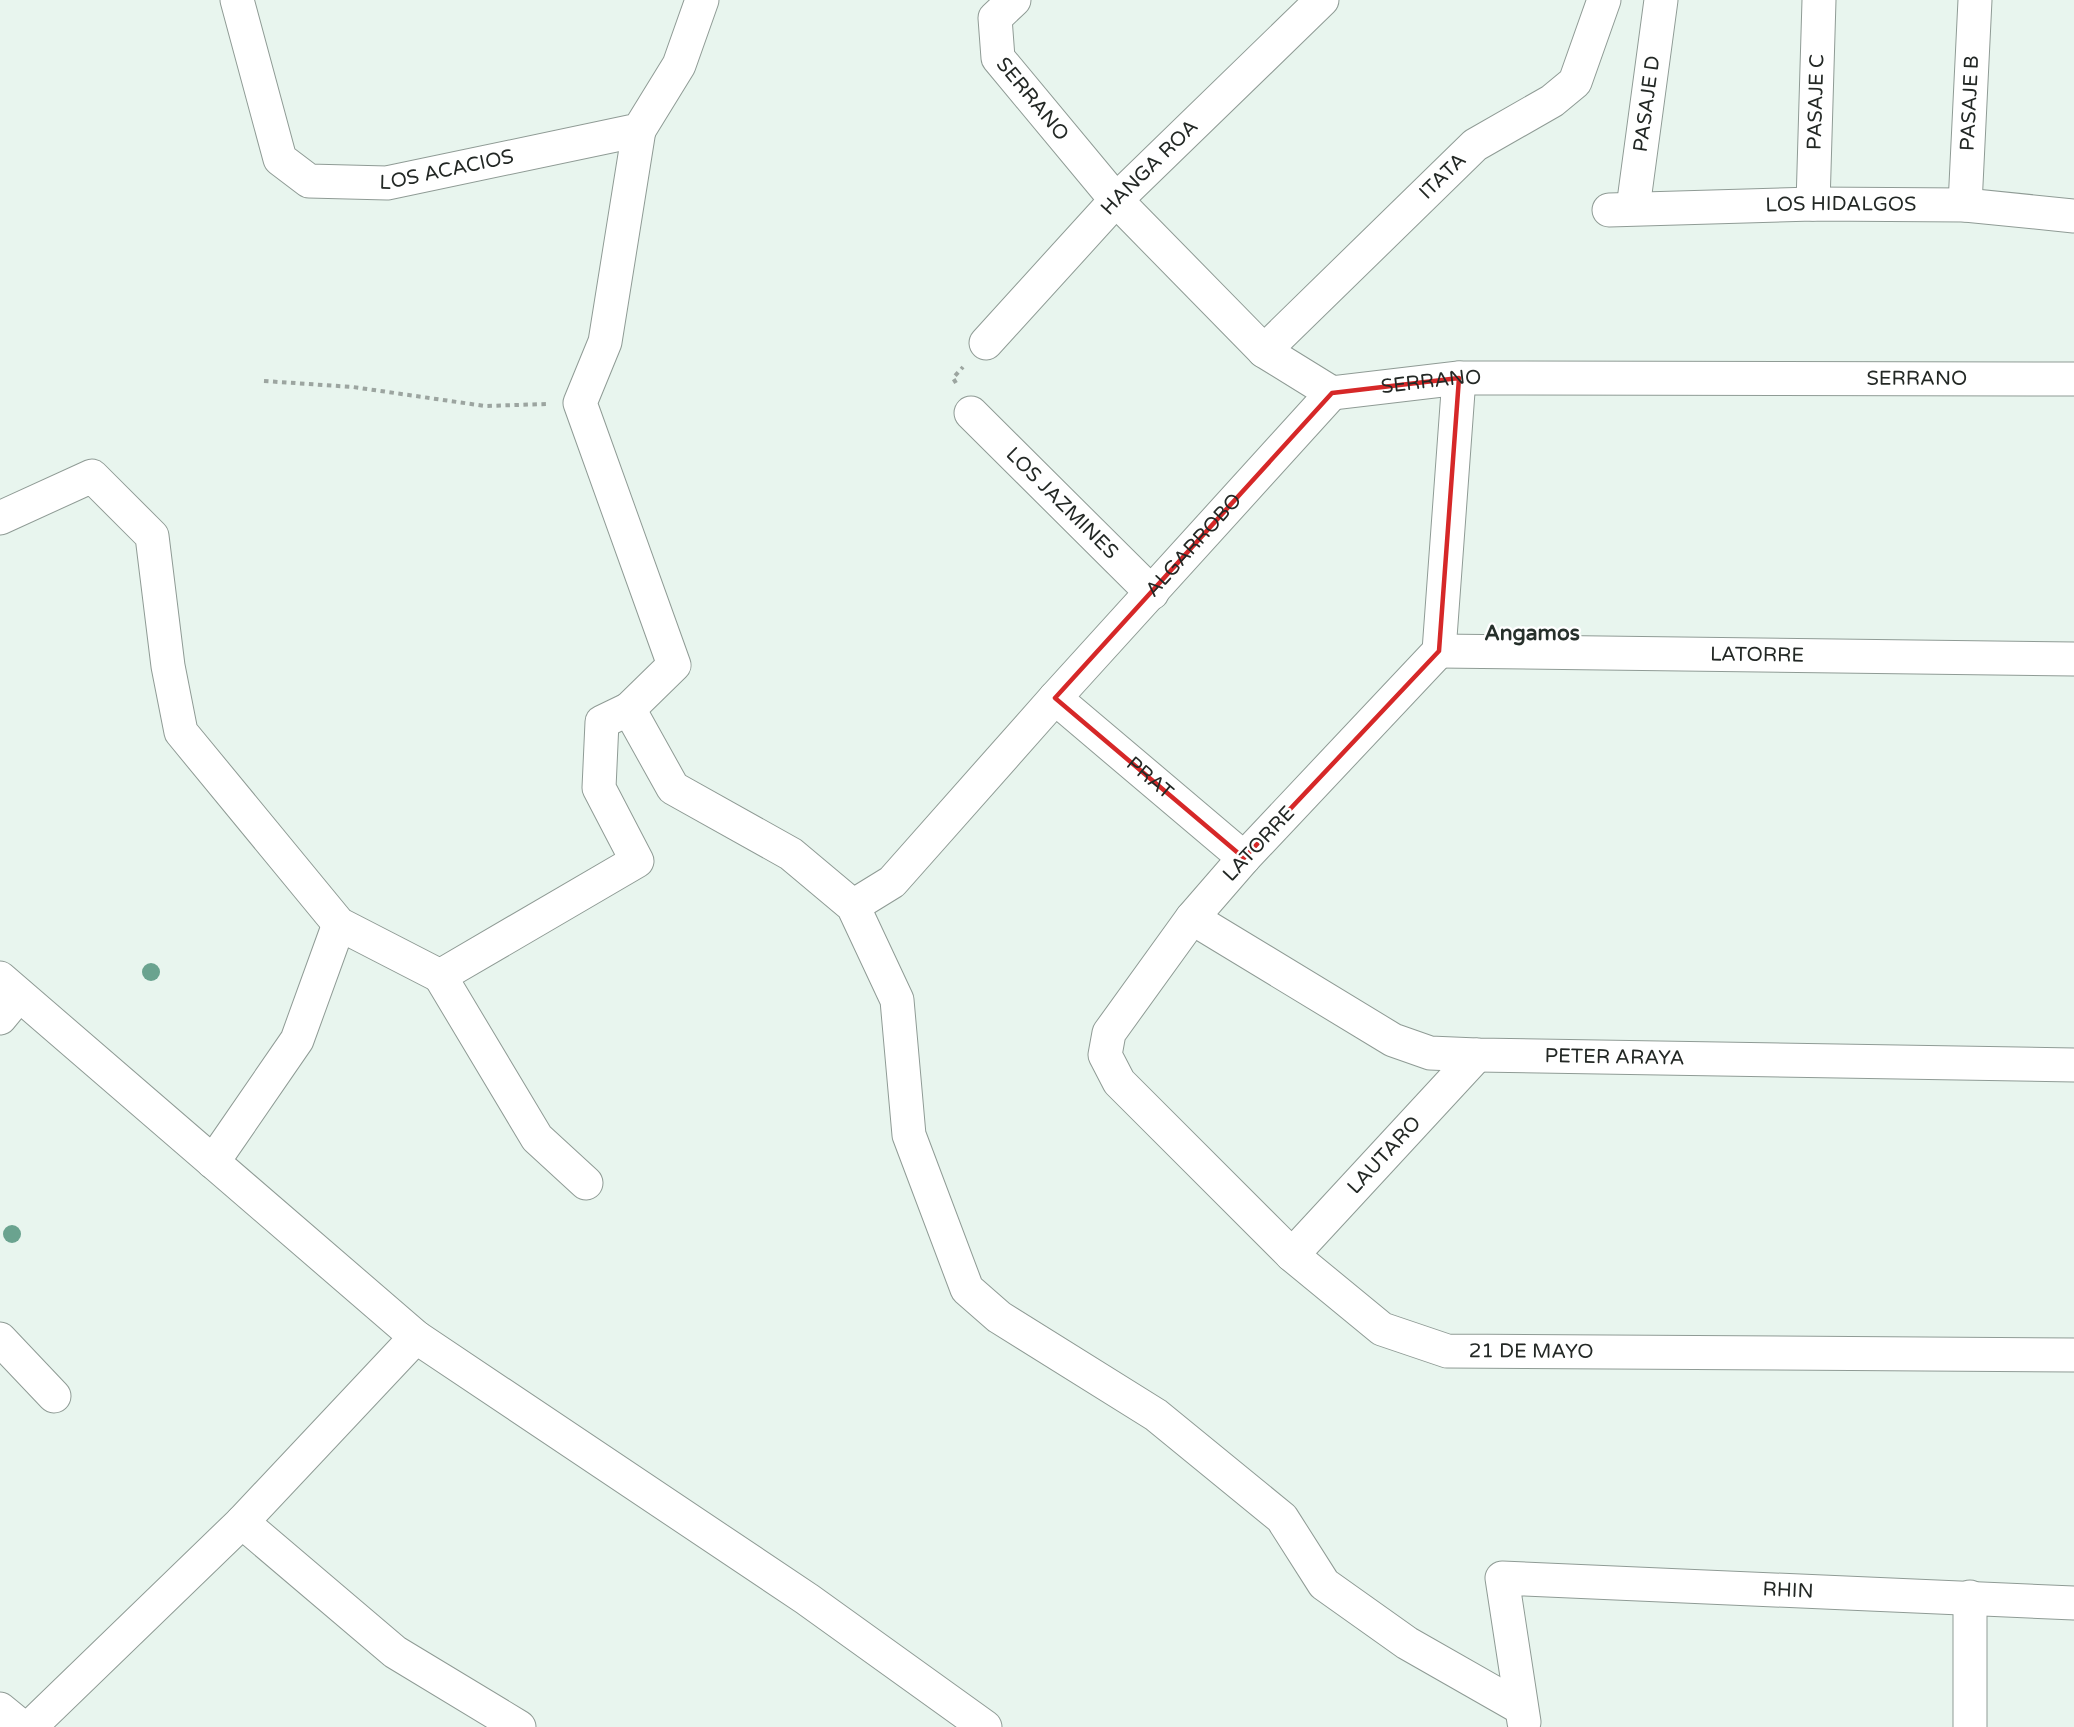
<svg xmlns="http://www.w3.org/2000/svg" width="2074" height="1727" font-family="'Varela Round',sans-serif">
<rect width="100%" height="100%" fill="#e8f5ee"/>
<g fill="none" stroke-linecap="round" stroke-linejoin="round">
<g stroke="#8f9b95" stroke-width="35">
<g id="street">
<path id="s1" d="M237 0 280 159 309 181 387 183 639 130 679 65 702 0"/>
<path id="s2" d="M1014 0 995 18 998 58 1116 200 1264 351 1332 393 1459 378 2074 379"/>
<path id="s3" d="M1813 204 1819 0"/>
<path id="s4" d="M1965 205 1975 0"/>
<path id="s5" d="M1633 208 1661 0"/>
<path id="s6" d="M1609 210 1813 204 1965 205 2074 216"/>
<path id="s7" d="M986 343 1116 200 1322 0"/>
<path id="s8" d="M1264 351 1475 145 1552 101 1575 82 1604 0"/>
<path id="s9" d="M1459 378 1439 651 1244 858 1192 918 1109 1033 1105 1055 1119 1082 1292 1255 1382 1329 1447 1351 2074 1355"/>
<path id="s10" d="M971 413 1152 593"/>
<path d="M0 518 92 476 152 536 168 666 181 732 339 924 440 976 637 861 599 788 602 722 629 709 673 788 791 854 853 906 897 1000 909 1135 967 1289 999 1317 1156 1415 1282 1518 1324 1584 1407 1643 1521 1708"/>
<path id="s11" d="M1439 651 2074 659"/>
<path id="s12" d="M1055 698 1244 858"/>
<path d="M629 709 674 665 580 403 605 342 639 130"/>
<path id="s13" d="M853 906 892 882 1055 698 1332 393"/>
<path id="s14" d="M1192 918 1393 1040 1430 1053 1477 1055 2074 1065"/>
<path d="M440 976 537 1138 586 1183"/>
<path d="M0 978 416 1337 807 1599 985 1727"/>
<path d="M0 1018 19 995"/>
<path d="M213 1162 297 1040 339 924"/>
<path id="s15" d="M1292 1255 1477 1055"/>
<path d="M0 1339 54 1396"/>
<path d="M242 1522 395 1652 519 1727"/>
<path d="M0 1709 22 1727"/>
<path id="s16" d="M1524 1722 1502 1578 2074 1603"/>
<path d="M30 1727 242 1522 416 1337"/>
<path d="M1970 1727V1597"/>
</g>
</g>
<path stroke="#9ca5a0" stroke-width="4" stroke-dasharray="4.5 4.5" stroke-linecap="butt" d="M264 381 353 387 485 406 547 404
M956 383 953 378 963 367"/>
<use href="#street" stroke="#fff" stroke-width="33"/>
</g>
<g fill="#6aa38f">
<circle cx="151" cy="972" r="9"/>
<circle cx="12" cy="1234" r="9"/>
</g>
<path fill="none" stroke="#d62828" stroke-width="4.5" stroke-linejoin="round" d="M1459 378 1439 651 1244 858 1055 698 1332 393Z"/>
<g text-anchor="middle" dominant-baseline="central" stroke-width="4.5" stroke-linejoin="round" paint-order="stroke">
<g font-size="20" fill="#232825" stroke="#fff">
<text stroke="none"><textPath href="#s2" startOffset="120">SERRANO</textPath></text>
<text stroke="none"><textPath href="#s3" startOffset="102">PASAJE C</textPath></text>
<text stroke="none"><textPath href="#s4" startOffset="102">PASAJE B</textPath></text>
<text stroke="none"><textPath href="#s5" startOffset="105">PASAJE D</textPath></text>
<text stroke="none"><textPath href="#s7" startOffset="240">HANGA ROA</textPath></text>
<text stroke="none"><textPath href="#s1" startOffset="340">LOS ACACIOS</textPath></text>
<text stroke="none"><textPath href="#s8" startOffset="250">ITATA</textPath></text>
<text stroke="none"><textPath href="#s6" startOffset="232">LOS HIDALGOS</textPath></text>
<text stroke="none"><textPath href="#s2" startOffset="1128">SERRANO</textPath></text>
<text stroke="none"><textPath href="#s2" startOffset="642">SERRANO</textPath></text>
<text stroke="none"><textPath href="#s10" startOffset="128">LOS JAZMINES</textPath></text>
<text stroke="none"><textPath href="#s13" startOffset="498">ALGARROBO</textPath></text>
<text stroke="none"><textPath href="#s11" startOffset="318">LATORRE</textPath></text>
<text stroke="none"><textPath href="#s12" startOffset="124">PRAT</textPath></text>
<text transform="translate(1259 844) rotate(-47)">LATORRE</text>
<text stroke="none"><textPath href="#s14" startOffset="459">PETER ARAYA</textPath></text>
<text stroke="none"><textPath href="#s15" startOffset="136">LAUTARO</textPath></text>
<text stroke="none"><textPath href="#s9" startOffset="1346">21 DE MAYO</textPath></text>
<text stroke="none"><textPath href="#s16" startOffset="432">RHIN</textPath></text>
</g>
<g font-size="21" font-weight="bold" fill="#26302b" stroke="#fff">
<text x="1532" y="633">Angamos</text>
</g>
</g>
</svg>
